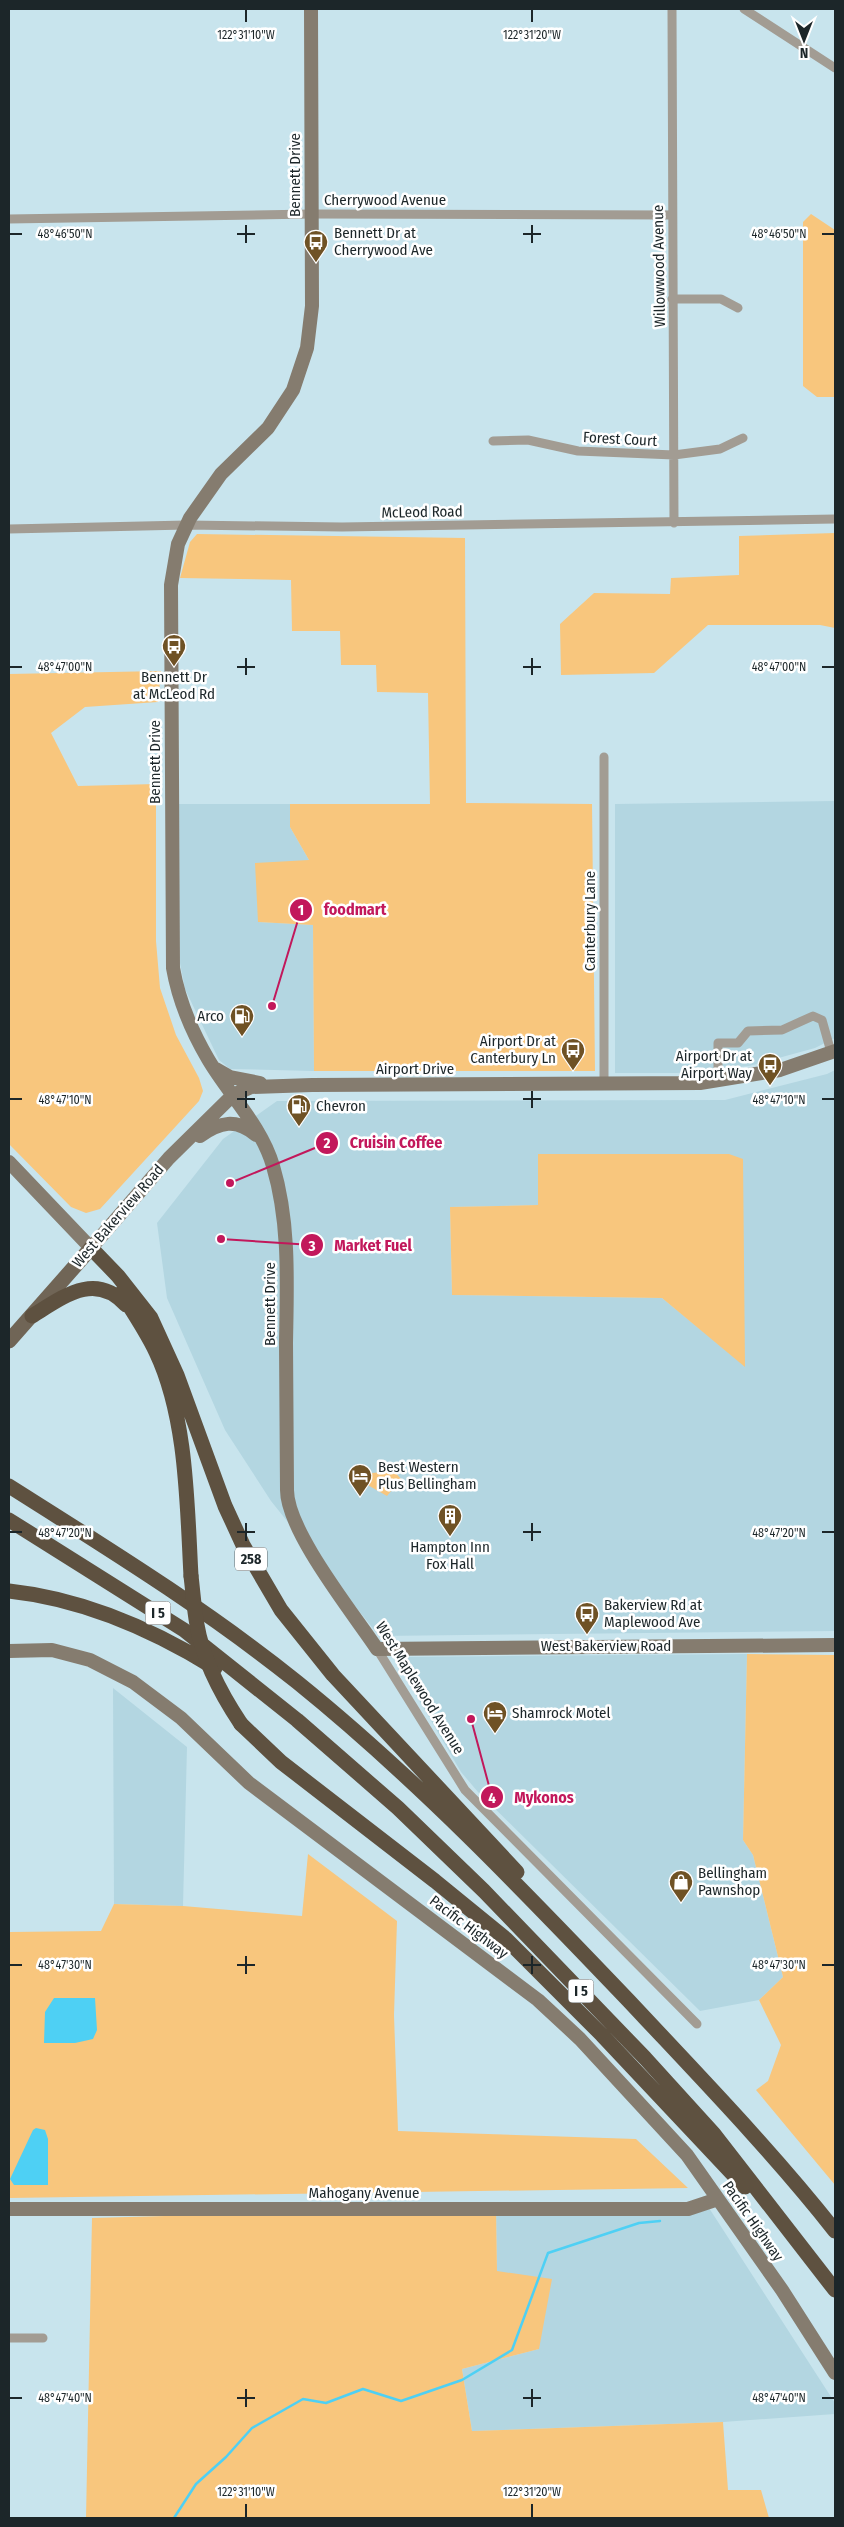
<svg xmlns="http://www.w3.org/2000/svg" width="844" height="2527" font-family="'Fira Sans Condensed',sans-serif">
<rect width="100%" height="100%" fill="#c8e4ed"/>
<path fill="#b3d6e1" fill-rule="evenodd" d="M835 801V1038L815 1048 749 1066 677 1073H615V804Z
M179 804H290V827L309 860 258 922 313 925 314 1071 230 1069 219 1060 185 989 180 963Z
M835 1070V1631L379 1636 271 1501 225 1430 167 1298 157 1223 223 1139 277 1101 725 1100 827 1074ZM538 1154 745 1366 662 1298 452 1295 450 1207 539 1205Z
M747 1654 743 1840 753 1855 783 1977 759 2000 700 2011 478 1792 461 1772 399 1666 405 1657Z
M113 1688 187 1747 183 1906 114 1904Z
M496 2207 709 2208 835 2403V2414L723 2422 472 2431 462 2369 539 2349 497 2271Z"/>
<path fill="#f8c67d" d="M811 214 835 230V397H817L803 386V222Z
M835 533V628L820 625H708L654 673 561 675 560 624 594 593 670 594 671 578 739 575V536Z
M197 534 465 538 466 803 592 804 595 1071H314L313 925 258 922 255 863 309 860 290 827V804H430L428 693 377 692 376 665H341L340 631H292L291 580 180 578 190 542Z
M161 671 158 702 85 707 51 733 78 786 156 784V941L160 988 176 1035 199 1078 203 1091 199 1101 100 1209 86 1213 71 1207 9 1144V674Z
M538 1154H729L743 1159 745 1367 662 1298 452 1295 450 1207 538 1205Z
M394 1471 401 1479 387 1496 366 1484 372 1473Z
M747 1654 835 1655V2185L756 2090 768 2081 781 2045 759 2000 783 1977 753 1855 743 1840Z
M308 1854 397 1921 394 2015 398 2131 636 2139 688 2188 9 2198V1932L101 1931 114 1904 183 1906 302 1916Z
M496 2207 497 2271 552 2279 539 2349 462 2369 472 2431 723 2422 728 2490H761L769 2518H86L92 2218Z"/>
<path fill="#4ed0f4" d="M54 1998H95L97 2030 93 2039 75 2043H44L45 2012Z
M36 2128 45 2130 48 2139V2185H14L10 2179 33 2130Z"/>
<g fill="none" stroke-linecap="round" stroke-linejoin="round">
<path stroke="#4ed0f4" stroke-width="2.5" d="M174 2518 196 2484 226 2457 252 2428 303 2399 326 2403 363 2389 401 2401 462 2380 512 2350 548 2253 639 2223 660 2221"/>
<path stroke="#a29c93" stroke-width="9" d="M672 9 674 523
M744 9 835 68
M9 219 312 214 672 215
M672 299H721L738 308
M493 441 528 440 578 451 674 455 720 449 743 438
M9 529 187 525 342 527 835 519
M718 1082V1043H738L748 1031 782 1030 813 1016 822 1020 831 1052
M604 1084V757
M377 1649 465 1790 697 2024
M9 2338H43"/>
<path stroke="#857c6f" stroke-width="14" d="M311 9 312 306 307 348 293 390 268 428 221 474 190 518 178 544 171 585 173 968C179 1002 191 1030 208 1059 229 1095 261 1125 273 1166 290 1223 287 1283 286 1343 286 1392 287 1441 287 1490 287 1531 353 1613 377 1649L835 1645
M216 1069 230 1077 260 1083
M200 1136C220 1122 236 1118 256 1135
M9 1162 91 1248 169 1158 233 1095 251 1087 312 1085 700 1083 780 1070 835 1051
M9 1651 52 1650 90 1660 133 1682 181 1718 249 1783 538 2000 580 2039 687 2155 782 2290 835 2373
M9 2209H688L718 2199"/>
<path stroke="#706556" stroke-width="15" d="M9 1341 91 1248"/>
<path stroke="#5e5140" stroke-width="15" d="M91 1248 118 1276 151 1318 177 1375 225 1506 243 1545 281 1610 333 1675 517 1872
M121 1293C133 1312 146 1331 156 1352 187 1417 187 1504 191 1576
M32 1316C63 1297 95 1271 126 1305
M9 1486C107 1548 206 1609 297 1682 416 1778 523 1890 629 2001 699 2076 771 2150 835 2231
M9 1520 184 1630 297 1720 398 1808 484 1891 645 2058 714 2134 835 2290
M9 1591C84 1599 152 1629 215 1668
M241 1724 281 1762 435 1881 506 1939 602 2035 745 2187"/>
<path stroke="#5e5140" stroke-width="15" d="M191 1576C193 1592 194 1609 197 1625 203 1661 221 1694 241 1724"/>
</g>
<path fill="none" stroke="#1c2629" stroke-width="2" d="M246 10V22M532 10V22M246 225V243M532 225V243M10 234H22M237 234H255M523 234H541M822 234H834M246 658V675M532 658V675M10 667H22M237 667H255M523 667H541M822 667H834M246 1091V1108M532 1091V1108M10 1099H22M237 1099H255M523 1099H541M822 1099H834M246 1523V1541M532 1523V1541M10 1532H22M237 1532H255M523 1532H541M822 1532H834M246 1956V1974M532 1956V1974M10 1965H22M237 1965H255M523 1965H541M822 1965H834M246 2389V2407M532 2389V2407M10 2398H22M237 2398H255M523 2398H541M822 2398H834M246 2504V2517M532 2504V2517"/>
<defs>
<g id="bus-pin" transform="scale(1.25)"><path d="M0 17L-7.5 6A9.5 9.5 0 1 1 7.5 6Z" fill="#6f5225" stroke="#fff"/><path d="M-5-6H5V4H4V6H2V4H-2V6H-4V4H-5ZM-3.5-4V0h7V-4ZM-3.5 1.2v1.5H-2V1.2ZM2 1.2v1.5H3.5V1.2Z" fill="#fff"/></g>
<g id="fuel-pin" transform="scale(1.25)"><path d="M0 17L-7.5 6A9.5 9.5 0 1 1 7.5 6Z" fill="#6f5225" stroke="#fff"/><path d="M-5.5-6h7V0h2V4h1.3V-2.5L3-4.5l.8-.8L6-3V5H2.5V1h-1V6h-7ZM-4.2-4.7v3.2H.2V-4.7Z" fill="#fff"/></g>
<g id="hotel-pin" transform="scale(1.25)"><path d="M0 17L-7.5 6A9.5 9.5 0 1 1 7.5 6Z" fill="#6f5225" stroke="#fff"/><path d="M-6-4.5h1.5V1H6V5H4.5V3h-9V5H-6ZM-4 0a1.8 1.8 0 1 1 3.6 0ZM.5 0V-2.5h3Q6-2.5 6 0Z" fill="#fff"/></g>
<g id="building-pin" transform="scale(1.25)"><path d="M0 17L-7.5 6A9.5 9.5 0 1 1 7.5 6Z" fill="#6f5225" stroke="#fff"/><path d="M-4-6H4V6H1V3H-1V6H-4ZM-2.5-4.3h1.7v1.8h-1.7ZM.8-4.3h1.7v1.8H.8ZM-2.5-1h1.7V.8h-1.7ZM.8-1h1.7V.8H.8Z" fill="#fff"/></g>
<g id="shop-pin" transform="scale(1.25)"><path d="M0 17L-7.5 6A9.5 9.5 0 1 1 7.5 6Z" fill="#6f5225" stroke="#fff"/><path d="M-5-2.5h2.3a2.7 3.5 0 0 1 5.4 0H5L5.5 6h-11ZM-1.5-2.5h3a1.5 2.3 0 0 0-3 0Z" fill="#fff"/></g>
</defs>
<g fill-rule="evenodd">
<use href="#bus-pin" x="316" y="242"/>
<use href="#bus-pin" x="174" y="646"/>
<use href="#fuel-pin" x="242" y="1016"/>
<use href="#bus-pin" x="573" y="1050"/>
<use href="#bus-pin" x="770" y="1065"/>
<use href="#fuel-pin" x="299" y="1106"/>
<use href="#hotel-pin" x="360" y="1476"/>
<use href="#building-pin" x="450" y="1516"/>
<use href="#bus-pin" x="587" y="1614"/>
<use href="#hotel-pin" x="495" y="1713"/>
<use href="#shop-pin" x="681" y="1882"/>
</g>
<g text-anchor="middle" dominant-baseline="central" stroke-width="5" stroke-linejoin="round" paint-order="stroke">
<g fill="#fff" stroke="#606769" stroke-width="1">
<rect x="235" y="1547.5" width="32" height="23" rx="4"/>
<rect x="145.5" y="1601.5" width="25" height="23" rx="4"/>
<rect x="568.5" y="1979.5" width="25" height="23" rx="4"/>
</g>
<g font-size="14" font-weight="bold" fill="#1c2629">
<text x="251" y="1559">258</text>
<text x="158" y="1613">I 5</text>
<text x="581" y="1991">I 5</text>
</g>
<g font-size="15" fill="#1c2629" stroke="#fff">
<text transform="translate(295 175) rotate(-90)">Bennett Drive</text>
<text x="385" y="200">Cherrywood Avenue</text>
<text transform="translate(659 266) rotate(-91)">Willowwood Avenue</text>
<text transform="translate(620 439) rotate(3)">Forest Court</text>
<text transform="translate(422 512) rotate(-1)">McLeod Road</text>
<text transform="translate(155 762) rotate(-90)">Bennett Drive</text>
<text transform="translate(590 921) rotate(-90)">Canterbury Lane</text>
<text x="415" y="1069">Airport Drive</text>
<text transform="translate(118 1216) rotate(-49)">West Bakerview Road</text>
<text transform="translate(270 1304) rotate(-90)">Bennett Drive</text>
<text x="606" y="1646">West Bakerview Road</text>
<text transform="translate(420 1688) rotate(58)">West Maplewood Avenue</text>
<text transform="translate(469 1927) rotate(37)">Pacific Highway</text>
<text x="364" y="2193">Mahogany Avenue</text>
<text transform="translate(753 2221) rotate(55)">Pacific Highway</text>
</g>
<g font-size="15" fill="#1c2629" stroke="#fff" text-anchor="start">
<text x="334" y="233">Bennett Dr at<tspan x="334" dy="17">Cherrywood Ave</tspan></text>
<text x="174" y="677" text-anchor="middle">Bennett Dr<tspan x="174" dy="17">at McLeod Rd</tspan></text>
<text x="224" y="1016" text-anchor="end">Arco</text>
<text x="556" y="1041" text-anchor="end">Airport Dr at<tspan x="556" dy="17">Canterbury Ln</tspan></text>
<text x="752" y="1056" text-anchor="end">Airport Dr at<tspan x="752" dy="17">Airport Way</tspan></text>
<text x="316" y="1106">Chevron</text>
<text x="378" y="1467">Best Western<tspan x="378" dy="17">Plus Bellingham</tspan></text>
<text x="450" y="1547" text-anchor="middle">Hampton Inn<tspan x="450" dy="17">Fox Hall</tspan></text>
<text x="604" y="1605">Bakerview Rd at<tspan x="604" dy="17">Maplewood Ave</tspan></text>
<text x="512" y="1713">Shamrock Motel</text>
<text x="698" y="1873">Bellingham<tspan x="698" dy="17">Pawnshop</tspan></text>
</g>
</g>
<g font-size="12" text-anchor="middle" fill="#1c2629" stroke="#fff" stroke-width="5" stroke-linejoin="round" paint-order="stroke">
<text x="246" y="39">122°31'10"W</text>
<text x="532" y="39">122°31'20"W</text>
<text x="779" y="238">48°46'50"N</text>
<text x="65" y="238">48°46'50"N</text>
<text x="65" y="671">48°47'00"N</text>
<text x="779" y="671">48°47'00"N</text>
<text x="65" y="1104">48°47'10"N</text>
<text x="779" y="1104">48°47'10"N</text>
<text x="779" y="1537">48°47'20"N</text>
<text x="65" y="1537">48°47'20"N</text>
<text x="65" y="1969">48°47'30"N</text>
<text x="779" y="1969">48°47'30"N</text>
<text x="65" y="2402">48°47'40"N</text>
<text x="779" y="2402">48°47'40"N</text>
<text x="246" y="2496">122°31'10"W</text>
<text x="532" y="2496">122°31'20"W</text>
</g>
<path fill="none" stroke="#c2185b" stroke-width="2" d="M272 1006L301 910M230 1183L327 1143M221 1239L312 1245M471 1719L492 1797"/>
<g fill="#c2185b" stroke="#fff" stroke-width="2">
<circle cx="272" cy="1006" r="5"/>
<circle cx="230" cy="1183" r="5"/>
<circle cx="221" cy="1239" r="5"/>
<circle cx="471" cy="1719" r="5"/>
<circle cx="301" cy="910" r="12"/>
<circle cx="327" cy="1143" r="12"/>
<circle cx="312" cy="1245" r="12"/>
<circle cx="492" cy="1797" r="12"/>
</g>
<g font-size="15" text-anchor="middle" font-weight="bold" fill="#fff">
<text x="301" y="915">1</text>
<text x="327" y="1148">2</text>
<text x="312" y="1251">3</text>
<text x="492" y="1803">4</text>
</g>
<g font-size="16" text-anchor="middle" font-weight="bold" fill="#c2185b" stroke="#fff" stroke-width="5" stroke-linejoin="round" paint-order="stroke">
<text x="355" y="915">foodmart</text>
<text x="396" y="1148">Cruisin Coffee</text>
<text x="373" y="1251">Market Fuel</text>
<text x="544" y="1803">Mykonos</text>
</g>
<rect width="844" height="2527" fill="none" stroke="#1c2629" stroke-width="20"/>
<g transform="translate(804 40) rotate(180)" stroke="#ffffff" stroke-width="4" paint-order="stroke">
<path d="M0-4L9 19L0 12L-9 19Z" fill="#1c2629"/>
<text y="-8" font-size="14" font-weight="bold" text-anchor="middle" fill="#1c2629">N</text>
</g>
</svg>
